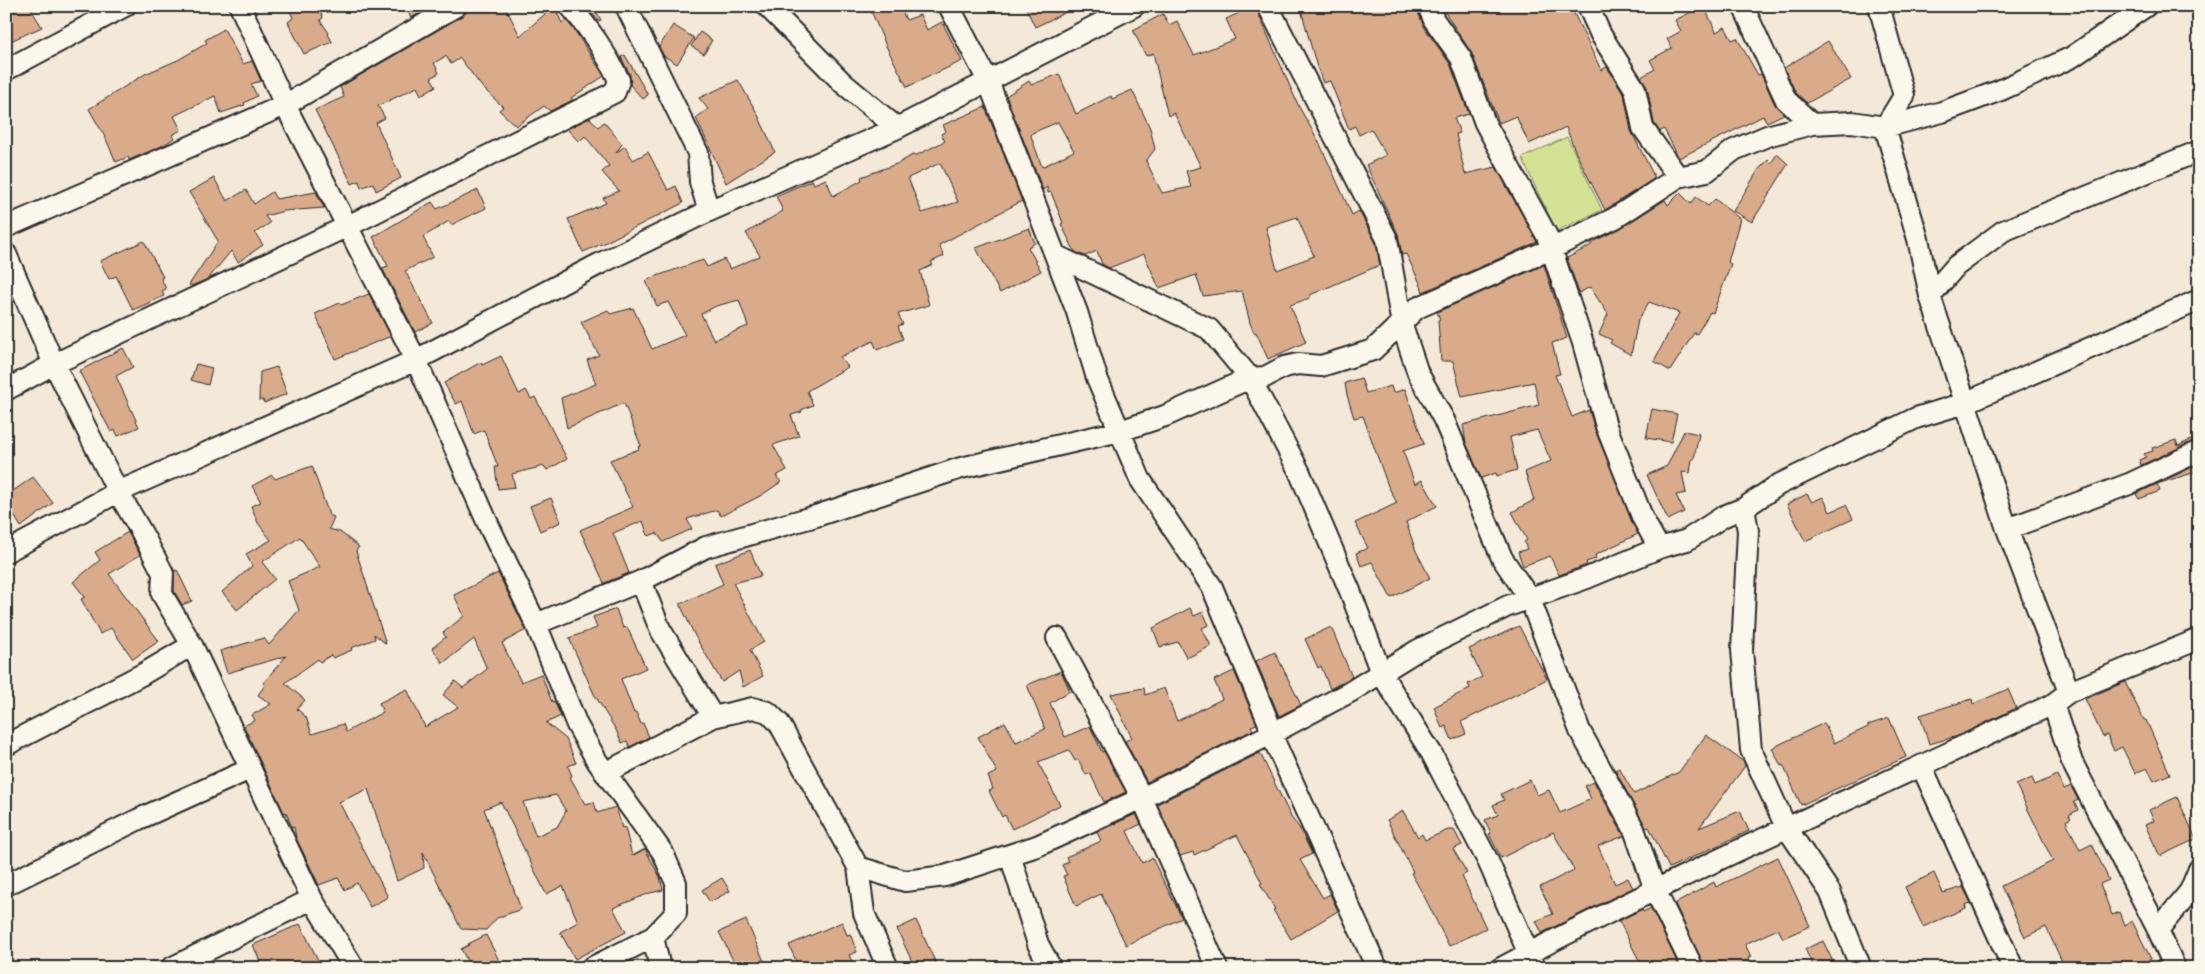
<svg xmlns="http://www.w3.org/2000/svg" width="2205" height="974" font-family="'Comic Neue',sans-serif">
<rect width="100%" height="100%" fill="#f4e8d9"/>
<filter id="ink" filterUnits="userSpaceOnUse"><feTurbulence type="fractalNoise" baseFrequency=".02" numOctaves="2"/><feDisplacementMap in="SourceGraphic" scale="10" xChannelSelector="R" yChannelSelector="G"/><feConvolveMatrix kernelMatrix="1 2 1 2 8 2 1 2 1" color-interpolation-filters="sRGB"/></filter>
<g filter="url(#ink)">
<path fill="#d4e295" stroke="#808660" d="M1567 137 1602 210 1556 231 1522 158Z"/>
<path fill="#daab8b" stroke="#2b2b2b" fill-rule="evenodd" d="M6 6H29L42 27 6 43Z
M288 6H318L323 18 320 20 329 33 328 34 332 42 304 54 288 22 293 18Z
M405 6H427L429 8 411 18Z
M474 6H505L520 36 554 6 562 23 566 20 575 31 604 76 571 98 573 100 550 111 544 106 516 126 499 110 503 107 482 87 460 58 451 64 446 56 434 63 439 73 431 78 436 86 421 95 417 87 378 106 385 118 376 123 401 178 376 191 373 183 361 188 359 181 352 184 315 110 344 97 340 87 462 16 467 10Z
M586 6H593L601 20 598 21Z
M869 6H900L906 20 920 15 927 30 942 22 962 61 907 87 886 46Z
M1025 6H1079L1035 27Z
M1235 6H1255L1299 107 1319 142 1352 215 1359 211 1376 243 1380 265 1310 295V298L1290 305 1306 342 1268 359 1256 332 1254 333 1250 323 1242 291 1203 296 1196 275 1159 288 1144 254 1109 268 1102 264 1097 251 1085 256 1075 252 1061 224 1063 223 1051 192 1048 193 1047 187 1043 190 1006 96 1029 81 1031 85 1059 74 1076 114 1111 96 1112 99 1132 90 1150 128 1155 149 1146 161 1162 193 1191 187 1186 171 1201 167 1174 113 1168 116 1153 53 1146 56 1133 30 1163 14 1169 25 1177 21 1194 55 1235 39 1226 19 1239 13ZM1058 122 1074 151 1042 167 1031 136 1032 133ZM1297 217 1314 256 1277 270 1266 227Z
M1300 6H1416L1424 27 1450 64 1469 114 1454 118 1460 133 1456 134 1465 174 1496 167 1537 242 1423 292 1420 283 1406 254 1402 255 1398 234 1366 165 1386 155 1371 129 1359 135 1355 126 1349 129 1330 81 1323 83 1316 64Z
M1441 6H1556L1558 12 1571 7 1601 70 1607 67 1624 94 1631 131 1655 178 1605 210 1576 153 1566 127 1529 144 1516 116 1499 123 1472 54Z
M1704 6 1716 32 1725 27 1732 40 1737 38 1758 75 1761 74 1775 105 1784 114 1767 122 1763 116 1679 158 1664 129 1660 132 1654 123 1647 87 1641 77 1655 69 1650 60 1672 48 1667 39 1681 31 1675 20Z
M673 25 694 38 677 64 664 56 659 47Z
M224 29 243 64 252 61 261 81 251 84 257 96 244 103 245 105 221 113 215 96 176 115 174 116 181 130 172 135 174 138 164 145 129 160 128 157 116 162 105 137 89 109 145 74 178 60 207 43 205 40Z
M700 32 712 40 704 54 691 46Z
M1828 41 1851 79 1807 103 1796 93 1784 68Z
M625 55 648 95 643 99 630 85V75L621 57Z
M738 80 757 113 775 152 726 183 696 118 708 109 699 98Z
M985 107 1022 201 939 245 944 256 931 262 933 265 920 271 929 305 898 314 903 324 898 326 903 339 877 350 873 341 840 357 848 367 807 391 813 405 801 410 802 412 791 415 799 436 773 445 787 470 776 476 781 482 760 496 721 516 717 510 687 519 692 529 663 542 657 533 648 536 643 521 613 533 629 573 604 583 580 530 633 507 610 460 639 449 638 447 641 446 624 403 567 428 561 398 596 384 587 360 599 355 581 322 608 310 610 314 633 308 652 349 685 335 668 302 657 306 646 281 648 279 703 260 707 267 724 259 730 269 760 256 746 233 783 211 776 196 812 180 814 184 826 179 833 196 862 180 861 177 899 163 914 154 915 156 945 141 941 134 946 131 943 125ZM940 163 958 202 922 213 908 178ZM739 300 748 326 714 340 701 314 716 306Z
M590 118 598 127 604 122 622 144 616 153 625 146 633 160 648 152 668 190 676 186 683 203 604 243 583 252 568 219 606 203 603 198 619 191 602 172 609 166 585 136 579 142 567 129Z
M1777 154 1788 164 1752 222 1733 211 1759 169 1768 160 1771 163Z
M214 178 227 201 246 190 254 204 272 192 276 199 316 192 324 208 284 211 265 216 270 223 255 233 263 245 238 262 231 251 208 279 191 286 189 285 218 241 189 192Z
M478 190 486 208 451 225 449 221 423 237 433 257 405 271 433 323 415 332 382 268 388 266 373 237 432 202 437 209Z
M1680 193 1691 204 1696 197 1708 206 1715 199 1740 219 1728 262 1731 264 1713 313 1710 312 1697 334 1694 333 1670 371 1654 361 1679 313 1649 302 1638 320 1631 355 1610 343 1612 340 1599 334 1608 314 1590 287 1579 293 1567 258 1590 246 1594 241 1621 228 1665 200 1668 205Z
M1029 228 1035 243 1028 247 1041 271 1000 293 976 248Z
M144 241 163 277 161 278 166 289 162 291 164 296 133 310 116 276 109 279 100 261Z
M1544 265 1567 338 1552 343 1560 374 1555 375 1572 417 1589 410 1595 430 1638 534 1595 555 1596 559 1586 562 1587 565 1559 575 1550 556 1523 566 1518 552 1527 549 1524 542 1527 540 1512 512 1534 500 1525 472 1551 461 1537 430 1510 437 1517 470 1497 476 1496 473 1481 478 1466 443 1463 425 1539 405 1534 382 1462 397 1453 361H1441L1438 320 1440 319 1437 312Z
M369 294 391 336 335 359 315 314 340 303 341 305Z
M123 348 133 367 116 376 139 427 118 436 115 430 111 432 79 371Z
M501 356 519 394 526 390 531 399 535 397 567 459 547 470 544 466 512 474 515 487 498 489 495 467H498L484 430 474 434 462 401 456 404 444 383 481 362 482 365Z
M196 364 212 368 208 385 191 380Z
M277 367 287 394 264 403 263 400H259L260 372Z
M1361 378 1366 393 1391 386 1393 393 1405 389 1424 444 1403 451 1415 484 1422 480 1437 506 1406 522 1416 551 1430 578 1391 598 1372 562 1361 566 1356 553 1368 548 1355 523 1397 503 1388 486 1363 416 1354 418 1347 395 1345 383Z
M1652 409 1677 414 1671 442 1646 438Z
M1684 431 1699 434 1694 459H1692L1690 473 1682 472 1686 493 1676 495 1684 512 1668 520 1647 475 1667 466Z
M2199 436V439L2141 465 2139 460 2146 457 2144 454 2153 451 2152 448 2176 440 2178 446Z
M2199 464V471L2157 484 2160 491 2139 499 2136 494Z
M312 466 329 515 334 517 329 529 340 532 359 547 356 551 386 644 374 634 375 639 351 648 352 650 333 658 331 655 320 662 318 659 285 683 305 700 297 709 306 717 312 734 343 724 346 732 383 712 379 703 407 689 425 727 458 707 443 695 455 681 463 688 487 669 474 639 443 663 432 648 446 637 443 633 464 616 454 595 498 573 526 630 502 643 521 682 541 674 552 702 554 701 561 716 546 723 566 739 576 763 568 766 572 776 570 777 585 804 594 802 597 813 616 807 622 828 625 827 632 856 645 849 660 877 663 890 650 893 613 908 626 932 575 959 560 932 578 922 563 886 546 894 501 802 484 809 521 909 497 918 486 930 461 929 423 852 424 868 397 881 368 789 339 802 388 897 370 907 357 883 345 890 338 878 319 885 296 838 294 827 292 828 286 812 284 813 244 726 255 720 252 715 271 704 258 695 265 685 263 683 286 656 227 673 220 651 264 638 269 645 299 610 288 581 320 567 300 537 262 562 275 579 237 610 222 592 252 566 246 554 271 540 258 523 251 506 261 502 252 486 272 475 275 479ZM556 795 566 811 557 827 536 836 523 802Z
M33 477 53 503 21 527 6 502V496Z
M1807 494 1812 502 1823 497 1830 512 1846 505 1853 519 1805 541 1787 504Z
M551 498 561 522 540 531 530 506Z
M128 532 140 555 109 574 159 641 133 659 111 628 100 634 81 599 85 597 73 582 100 560 95 552Z
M750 550 761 576 733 583 764 642 750 650 763 676 743 687 739 671 722 682 695 636 680 604 723 584 715 564Z
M177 570 192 601 182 605 174 591V571Z
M1190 608 1194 616 1203 612 1209 625 1202 628 1211 646 1187 658 1178 642 1160 647 1153 628Z
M616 609 623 628 627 627 646 668 621 679 634 713 636 712 641 724 643 723 649 737 630 747 627 741 622 743 616 730 594 694 569 638 597 628 593 617Z
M1519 626 1547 679 1461 722 1466 734 1452 740 1446 726 1442 728 1434 707 1470 688 1468 684 1482 677 1469 649Z
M1331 627 1352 677 1330 689 1321 666 1318 668 1305 639Z
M1275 652 1301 705 1279 716 1256 661Z
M1061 671 1070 691 1050 703 1065 737 1090 726 1102 752 1104 751 1126 792 1104 802 1090 773 1086 775 1078 759 1075 761 1069 750 1038 762 1060 805 1012 829 1005 815 1002 817 989 791 993 789 988 776 997 772 978 737 1005 722 1016 742 1045 729 1027 685Z
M1234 671 1257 724 1251 726 1253 730 1147 782 1125 741 1132 738 1111 694 1144 688 1145 695 1164 688 1177 721 1222 699 1214 680Z
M2125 682 2144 720H2146L2170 774 2154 781 2147 768 2135 773 2122 747 2114 751 2107 735 2103 737 2085 699Z
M2008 689 2016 708 1958 736 1929 744 1920 715 1972 699 1973 704Z
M1889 718 1906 757 1801 805 1783 765 1781 766 1772 748 1824 723 1834 743 1868 727V725Z
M1706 735 1744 762 1745 766 1699 828 1740 811 1749 831 1669 868 1649 827 1646 828 1615 770 1619 768 1634 794 1679 772Z
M1260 753 1291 817 1300 829 1312 854 1300 860 1323 898 1330 894 1338 911 1291 939 1273 910 1275 909 1260 884 1262 883 1237 835 1194 855 1193 852 1180 856 1157 804Z
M2057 775 2064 789 2071 786 2078 800 2074 802 2078 810 2069 815 2071 818 2066 821 2080 850 2092 844 2109 880 2100 884 2112 915 2120 912 2125 925 2132 921 2151 959 2134 968H2083L2079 961 2065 968 2046 927 2025 937 2001 886 2053 861 2016 785 2032 778 2035 785Z
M1530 780 1537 795 1549 790 1560 813 1591 799 1585 786 1594 782 1624 836 1598 846 1615 884 1628 878 1633 888 1542 933 1536 921 1553 914 1540 887 1574 870 1553 832 1501 858 1489 834 1491 833 1485 820 1498 815 1493 805 1504 800 1501 794Z
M2177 797 2196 839 2160 856 2145 825 2154 821 2149 810Z
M1403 811 1418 837 1422 834 1425 840 1448 830H1454L1462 845 1453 849 1467 873 1462 876 1486 928 1449 946 1424 896 1411 873 1413 872 1387 820Z
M1136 814 1141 824 1127 831 1142 863 1152 858 1182 918 1126 945 1101 894 1076 906 1063 876 1067 875 1062 865 1068 862 1066 857 1101 841 1097 832Z
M1778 857 1810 926 1783 938 1778 929 1745 944 1751 957 1748 958 1752 968H1705L1675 904 1714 882 1716 887Z
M1934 873 1943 893 1963 887 1971 903 1965 905 1966 908 1923 927 1905 887Z
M722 878 730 891 710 902 702 890Z
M1651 908 1680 968H1643L1619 921 1642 909 1643 912Z
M746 920 767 968H737L719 932Z
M916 920 938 968H915L897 929Z
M842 922 847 935 850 934 857 952 849 955 855 968H799L789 945Z
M300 924 322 968H263L253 945Z
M486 935 503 968H471L461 949 469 945 468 944Z
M1823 941 1836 968H1814L1805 949Z"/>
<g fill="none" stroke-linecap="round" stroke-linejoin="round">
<g stroke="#2b2b2b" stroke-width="24">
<path id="street" d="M240 6 285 105 416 360 489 526 536 624 577 725 597 761 663 853 676 883V913L653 937 660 968
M626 6 698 153 700 182 709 211
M767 6 843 83 897 128
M949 6 988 81 1077 312 1097 378 1140 479 1212 587 1268 721 1271 734 1377 968
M1268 6 1387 239 1402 325 1418 373 1444 420 1502 558 1530 599 1580 731 1634 829 1655 890 1693 968
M1428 6 1434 20 1461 58 1485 123 1547 236 1583 343 1606 426 1643 519 1659 548 1687 540 1724 516 1744 508 1748 531 1742 650 1751 750 1786 827 1830 892 1861 968
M1588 6 1601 35 1635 89 1643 128 1678 177 1707 171 1734 150 1767 136 1812 124 1852 122 1885 127 1942 112 2001 90 2072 57 2146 6
M1743 6 1786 100 1812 124
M1879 6 1904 96 1885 127 1918 239 1930 296 2007 529 2069 692 2053 704 2072 762 2158 930 2175 968
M6 70 125 6
M6 227 285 105 456 6
M6 254 54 364 118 492 142 533 163 573 162 594 192 645 312 899 171 968
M1055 255 1209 329 1250 378 1299 471 1350 591 1381 673 1432 754 1488 861 1535 968
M1930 296 1956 266 2003 231 2199 151
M6 390 54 364 348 226 615 92 619 80C606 52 590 29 570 6
M1744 508 1778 485 1916 418 1965 403 2199 300
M2007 529 2129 484 2199 451
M6 552 118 492 416 360 599 264 709 211 897 128 1134 6
M641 581 706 547 816 516 961 468 1120 431 1165 416 1250 378 1265 377 1284 367 1298 364 1321 366 1373 350 1417 308 1551 249 1615 218 1678 177
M536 624 641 581 660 629 713 717 753 708 768 712 779 723 858 867 864 913 888 968
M1057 638 1142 798 1217 968
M2069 692 2199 639
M6 745 143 674 192 645
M1922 767 2013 968
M605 773 713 717
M1010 855 1038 944 1051 968
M858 867 905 881 945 876 1037 846 1142 798 1271 734 1350 692 1418 650 1508 606 1587 578 1659 548
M6 885 139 819 250 769
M312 899 354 968
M2158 930 2190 891 2199 869
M591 968 653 937
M1501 968C1681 872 1869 792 2053 704"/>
</g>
<use href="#street" stroke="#fbf7ec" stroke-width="20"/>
</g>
</g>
<rect width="2205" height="974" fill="none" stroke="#fbf7ec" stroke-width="25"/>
<rect x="12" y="12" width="2180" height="949" fill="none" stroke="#2b2b2b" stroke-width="2" filter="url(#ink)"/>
</svg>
